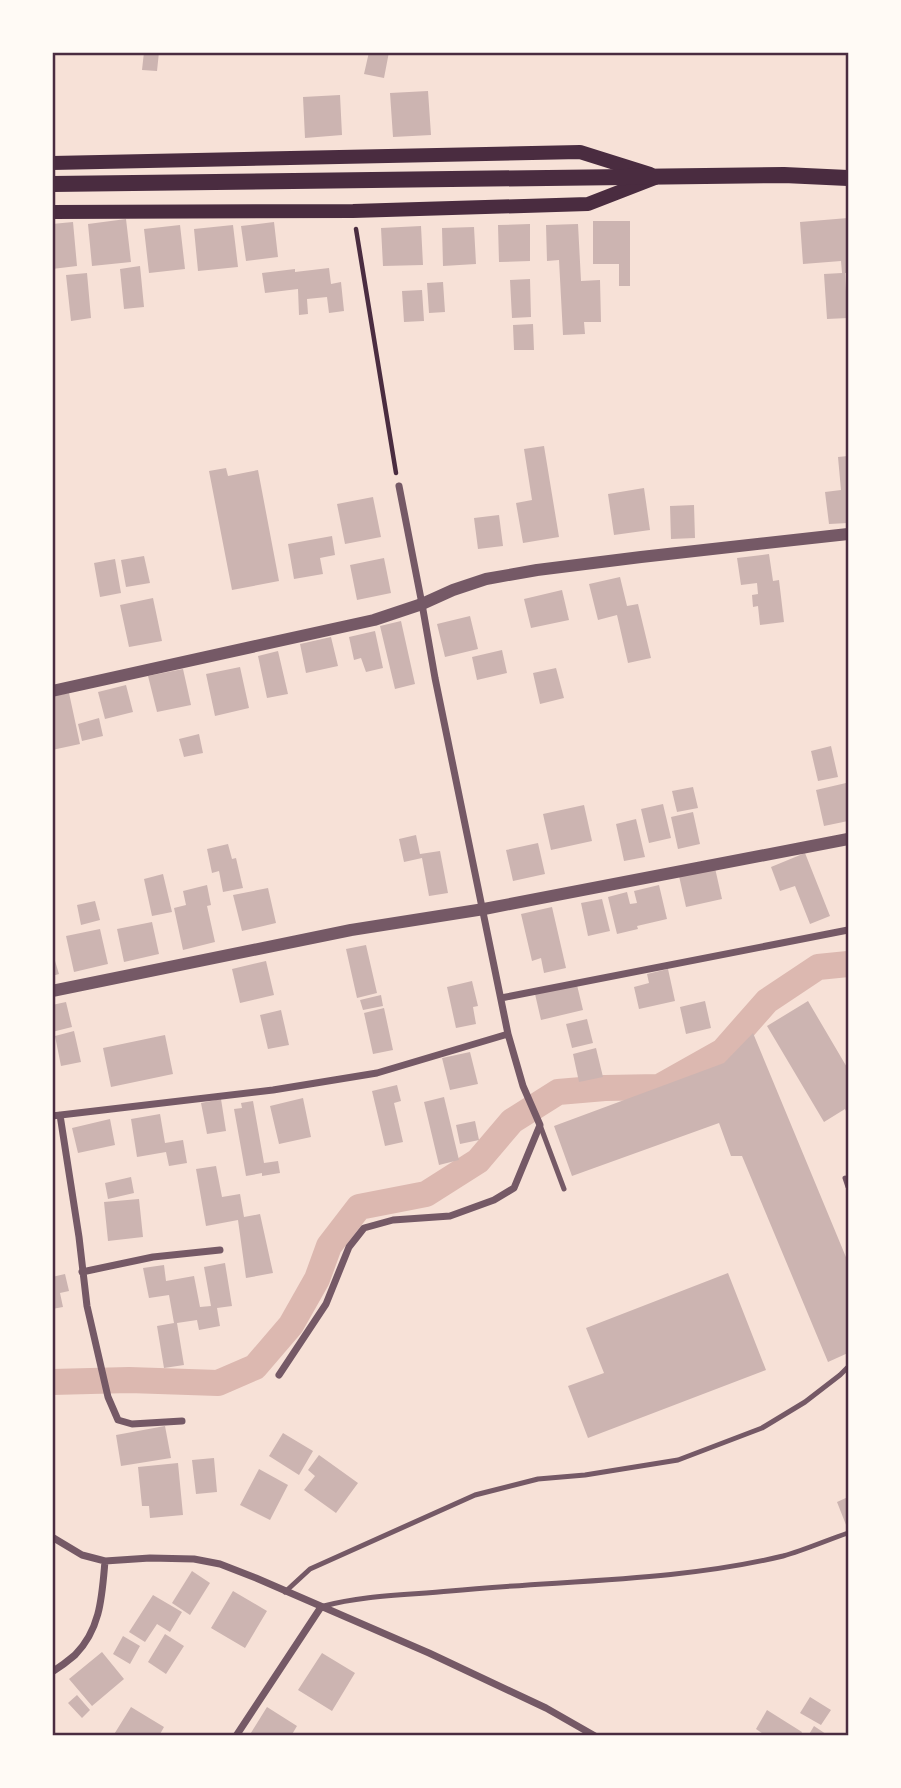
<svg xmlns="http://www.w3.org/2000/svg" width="901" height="1788" font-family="Ubuntu,sans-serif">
<rect width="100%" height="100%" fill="#f7e1d7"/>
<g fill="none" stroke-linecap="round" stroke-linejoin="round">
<path stroke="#dcb8b0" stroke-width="26" d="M52 1382 129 1380 218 1383 255 1367 291 1325 317 1279 329 1246 359 1207 426 1194 478 1161 512 1121 558 1092 605 1088 659 1087 723 1051 767 1001 818 967 848 964"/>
</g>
<path fill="#ccb4b1" d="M144 52H159L157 71 142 70Z
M369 52H389L384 78 364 74Z
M428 91 431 135 393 137 390 93Z
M340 95 342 135 305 138 303 97Z
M848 218V273H845L846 291H848V318L827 319 824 274 842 273 841 261 803 264 800 222Z
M126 219 131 262 92 266 88 224Z
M593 221H630V286H619V264H593Z
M73 222 77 266 52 269V224Z
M274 222 278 257 246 261 241 226Z
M530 224V261L499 262 498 225Z
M578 224 581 281 600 280 601 322H584L585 334 563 335 559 260 547 261 546 225Z
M180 225 185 269 149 273 144 229Z
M233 225 238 267 198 271 194 229Z
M421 226 423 265 383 266 381 228Z
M474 227 476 264 443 266 442 228Z
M140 266 144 307 124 309 120 269Z
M329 268 331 284 341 282 344 311 329 313 327 297 307 299 308 314 299 315 298 289 265 293 262 273 295 269V272Z
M87 273 91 318 71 321 66 275Z
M530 279 531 317 512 318 510 280Z
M443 282 445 312 429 313 427 283Z
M422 290 424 321 404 322 402 291Z
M533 324 534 350H514L513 325Z
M544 446 559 537 523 543 516 503 532 500 524 449Z
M848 456V523L829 524 825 492 841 490 838 457Z
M226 468 228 476 258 470 279 581 232 590 209 471Z
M644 488 650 530 614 535 608 494Z
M373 497 381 537 345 544 337 504Z
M694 505 695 538 671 539 670 506Z
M499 515 503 546 478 549 474 518Z
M332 536 335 555 320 558 323 574 294 579 288 544Z
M769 554 773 581 779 580 784 622 760 625 758 606 753 607 752 595 758 594 757 583 741 585 737 558Z
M144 556 150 583 126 587 121 560Z
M384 558 391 593 357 600 350 565Z
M115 559 121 593 100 597 94 563Z
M620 577 627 606 638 604 651 658 628 663 617 615 598 620 589 584Z
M562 590 569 620 531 628 524 599Z
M153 598 162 641 129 647 120 605Z
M470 616 478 649 445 657 437 624Z
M401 621 415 684 395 689 380 626Z
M375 631 383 668 366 672 361 658 354 660 349 637Z
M331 637 338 666 306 673 300 644Z
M502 650 507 673 477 680 472 657Z
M278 651 288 694 267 698 258 656Z
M240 667 249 708 215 716 206 674Z
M556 668 564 698 540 704 533 673Z
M183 669 191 705 157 712 148 676Z
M126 685 133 712 105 719 98 692Z
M69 693 80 744 52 750V696Z
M99 718 103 736 82 741 78 724Z
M199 734 203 753 184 757 179 739Z
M831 746 838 777 818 781 811 751Z
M846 783 848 794V821L824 826 816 790Z
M693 787 698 808 677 812 672 791Z
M663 804 671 838 649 843 641 809Z
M584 805 592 841 551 850 543 814Z
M693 812 700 844 678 849 671 817Z
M636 819 645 857 624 861 616 824Z
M416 835 420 854 440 851 448 893 429 896 422 858 404 862 399 839Z
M538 843 545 874 513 881 506 850Z
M228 844 232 859 236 858 243 888 223 892 219 871 212 873 207 849Z
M805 853 830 916 810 924 795 886 780 891 771 867Z
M715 868 722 899 686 907 679 876Z
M163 874 172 912 152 916 144 879Z
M207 885 211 905 207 906 215 942 183 950 174 908 186 905 183 891Z
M659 885 667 919 637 926 638 929 617 934 608 897 627 892 630 904 637 903 634 891Z
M268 888 276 923 242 931 233 895Z
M602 899 610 931 588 936 581 903Z
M95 901 100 920 81 925 77 905Z
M552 907 566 968 544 973 541 958 532 961 521 914Z
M152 922 159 954 124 962 117 929Z
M100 929 108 964 74 972 66 936Z
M366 945 377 993 357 998 346 949Z
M52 951 59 974 52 976Z
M266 961 274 995 240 1003 232 969Z
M668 969 675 1001 639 1009 634 987 649 983 647 974Z
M472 981 478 1006 473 1007 476 1024 456 1028 447 987Z
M577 985 583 1010 541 1020 535 994Z
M381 995 383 1006 363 1010 360 1000Z
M705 1001 711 1028 686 1034 680 1007Z
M808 1001 848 1069V1115L845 1109 824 1122 767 1026Z
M66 1002 72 1027 52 1032V1005Z
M384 1008 393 1050 373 1054 364 1013Z
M281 1010 289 1045 268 1049 260 1015Z
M587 1019 593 1043 572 1048 566 1024Z
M74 1031 81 1062 61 1066 55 1036Z
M753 1033 848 1262V1353L828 1362 742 1156H731L719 1123 572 1176 554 1126 724 1063Z
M165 1035 173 1074 111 1087 103 1048Z
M596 1048 603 1077 579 1082 573 1054Z
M470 1052 478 1084 450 1090 442 1058Z
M397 1085 401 1101 394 1103 403 1142 385 1146 372 1091Z
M444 1097 459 1160 439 1165 424 1102Z
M303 1098 311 1137 279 1144 270 1106Z
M221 1099 226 1131 207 1134 201 1103Z
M253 1101 264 1163 278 1161 280 1173 262 1176V1173L246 1176 234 1109 242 1108 241 1103Z
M160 1114 165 1143 183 1140 187 1163 169 1166 166 1152 137 1157 131 1119Z
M110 1119 115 1145 78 1153 72 1128Z
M475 1121 479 1140 460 1144 456 1125Z
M216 1166 222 1197 240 1194 244 1217 260 1214 273 1273 246 1278 238 1220 206 1226 196 1169Z
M131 1177 134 1193 108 1199 105 1183Z
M139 1199 143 1237 108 1241 104 1202Z
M225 1263 232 1306 217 1308 220 1326 199 1330 197 1320 177 1323 184 1365 164 1368 157 1326 174 1323 169 1295 149 1298 143 1268 164 1265 166 1281 194 1276 200 1307 211 1306 204 1267Z
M728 1273 766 1370 588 1438 568 1386 604 1373 586 1328Z
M65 1274 69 1291 60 1293 63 1307 52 1309V1277Z
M165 1426 171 1458 121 1466 116 1435Z
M283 1433 313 1451 299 1475 269 1456Z
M319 1455 358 1483 336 1513 304 1490 315 1476 308 1470Z
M214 1458 217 1492 196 1494 192 1460Z
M178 1463 183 1515 150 1518 149 1506H142L138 1467Z
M259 1469 288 1485 270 1520 240 1505Z
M848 1497V1530L837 1502Z
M192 1571 210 1583 190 1615 172 1603Z
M233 1591 267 1611 245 1648 211 1628Z
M153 1595 182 1612 170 1632 157 1624 145 1642 129 1632Z
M165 1634 184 1646 166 1674 148 1662Z
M123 1636 140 1646 130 1664 113 1654Z
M102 1652 124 1679 92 1706 69 1679Z
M322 1653 355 1673 332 1711 298 1690Z
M77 1695 90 1710 82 1718 68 1703Z
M810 1697 831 1710 821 1725 800 1713Z
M131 1707 164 1727 159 1736H113Z
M267 1707 297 1726 291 1736H249Z
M767 1710 802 1732 800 1736H766L756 1729Z
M814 1726 829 1736H808Z"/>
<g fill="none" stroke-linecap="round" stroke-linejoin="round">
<path stroke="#4a2c40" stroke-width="4.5" d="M356 229 396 473"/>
<path stroke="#755966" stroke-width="5" d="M540 1125 564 1189
M845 1178 848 1187
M285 1592 310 1569 475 1495 538 1479 585 1475 678 1460 762 1428 805 1402 840 1375 848 1367
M324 1606C363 1595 410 1595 450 1591 561 1580 675 1582 783 1556 805 1550 827 1540 848 1533"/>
<path stroke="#755966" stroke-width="7" d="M501 998 848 930
M60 1115 79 1237 87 1306 108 1397 118 1420 132 1424 182 1421
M52 1116 273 1090 377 1073 508 1034
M82 1272 153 1257 220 1250
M279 1375 326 1304 349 1247 364 1228 393 1220 450 1216 494 1200 514 1188 540 1125 523 1086 508 1034 435 678 422 604 399 486
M52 1537 82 1555 105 1561 150 1558 194 1559 220 1564 256 1578 429 1653 546 1708 595 1736
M52 1672C60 1667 68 1661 75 1655 101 1629 102 1595 105 1561
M236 1736 321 1607"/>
<path stroke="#755966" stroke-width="12" d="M52 691 374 620 422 604 453 590 486 579 537 570 641 557 848 534
M52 991 351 930 484 909 848 839"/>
<path stroke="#4a2c40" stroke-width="14" d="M52 163 580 152 650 174
M52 212 353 211 588 204 655 178"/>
<path stroke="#4a2c40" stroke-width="16" d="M52 184 784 175 848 178"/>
</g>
<rect width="901" height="1788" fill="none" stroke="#fffaf5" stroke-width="108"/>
<rect x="54" y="54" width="793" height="1680" fill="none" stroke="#4a2c40" stroke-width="2.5"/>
</svg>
